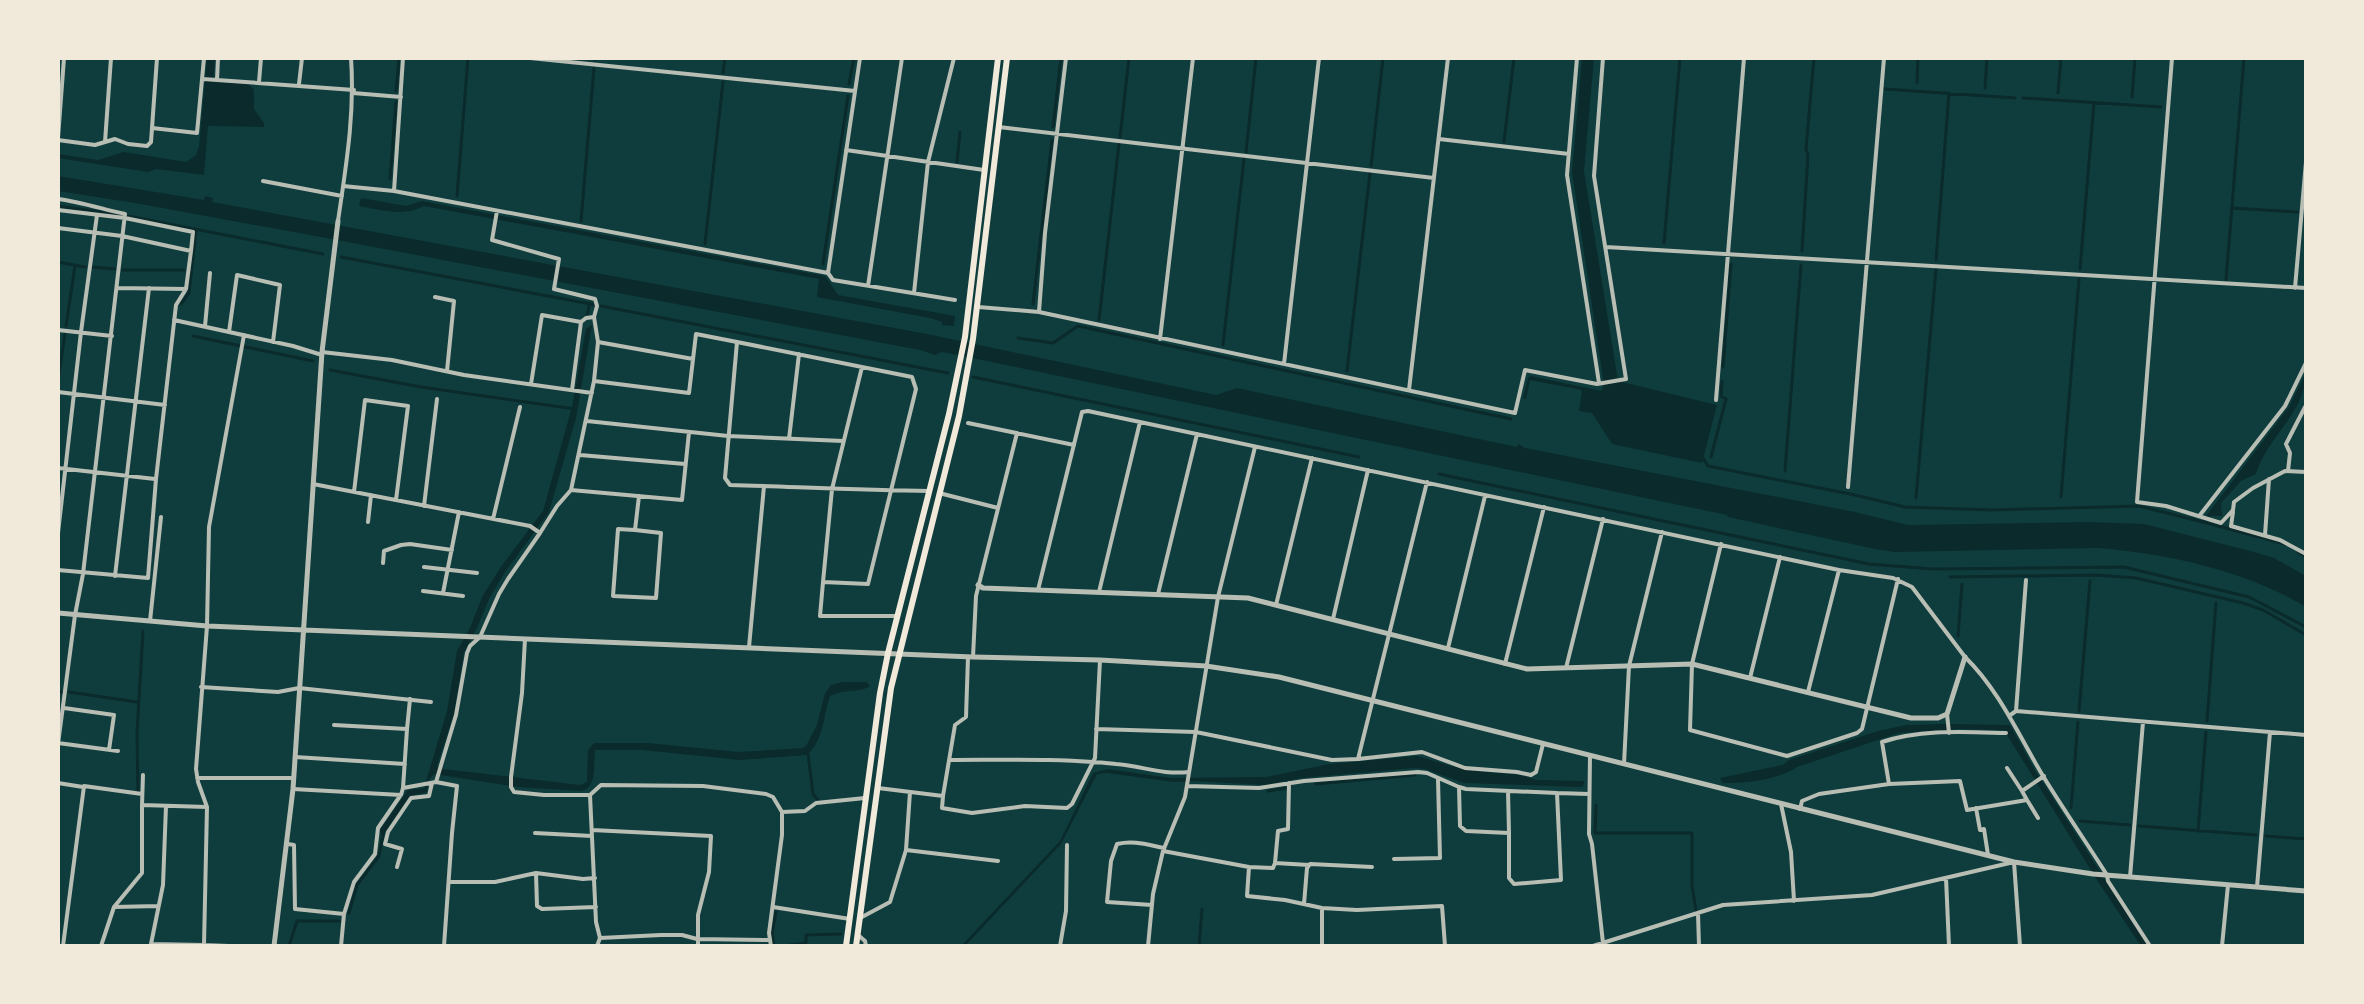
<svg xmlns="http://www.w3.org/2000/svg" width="2364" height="1004" font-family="Inter,sans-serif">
<rect width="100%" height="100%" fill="#0f3d3e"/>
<path fill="#0a2a2b" d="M207 58H215L213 82 249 84 254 90V109L264 123V127L208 126 204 175 156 169 148 172 58 158V154L98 160 124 152 186 162 196 155 199 147Z
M1582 58H1594L1584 171 1618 381 1717 405 1702 463 1612 444 1592 413 1579 411 1582 390 1530 380 1526 399 1523 398 1528 378 1531 376 1601 391 1604 385 1572 172Z
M58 176 204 200 205 196 213 198 212 202 927 334 1216 395 1237 388 1517 447 1518 444 1525 448 1855 512 1908 525 2090 522 2144 524 2254 552 2274 558 2306 576V607C2244 570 2169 554 2098 548L1895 552 1875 549 1728 517 1727 515 958 355 942 352 935 355 920 350 337 240 135 203 58 191Z
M361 198 406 206 422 201 825 276 838 295 955 316 954 326 942 325V322L930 318 817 297 819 279 424 206C404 217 382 210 359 206Z
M592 325 576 418 549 512 505 572 489 599 477 628 464 652 454 714 437 766 443 769 580 785 587 782 588 750 594 743H648L738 752 803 748 806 746 817 725 825 693 831 685 843 682H866L870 686C861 693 846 688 830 696 823 716 824 740 807 755L740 760 643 750H595C593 764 598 786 582 791L518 787 434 774 428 781 427 792 410 796 385 832 383 842 380 830 408 790 424 788 447 711 457 651 470 628 483 595 503 564 543 511 572 407 586 329Z
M2306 372C2306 413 2266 438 2256 474L2241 481 2221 503 2222 516H2211L2206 521 2203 520 2289 407Z
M1945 724 2010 725 2036 772 2148 946H2141L2097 880 2004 730 1960 729 1899 733 1797 767C1778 780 1747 783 1723 783L1720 778 1783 765 1789 760 1878 731 1906 725Z
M1417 756 1465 770 1520 775 1536 780 1584 781 1583 787 1464 783 1425 769 1415 768 1301 778 1265 785 1193 781 1173 782 1108 773 1097 774 1061 844 965 946H961L1060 841 1093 773 1108 769 1170 778 1266 777 1329 764Z"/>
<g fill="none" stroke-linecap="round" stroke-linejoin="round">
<path stroke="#0a2a2b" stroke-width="3" d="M595 60V58
M723 73 725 58
M1917 83 1918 58
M849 84 854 58
M1985 88 1987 58
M1885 89 2015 98
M396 91 399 58
M2058 93 2061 58
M2132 97 2135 58
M2023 98 2161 107
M1053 127 1061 58
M1120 137 1129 58
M1504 142 1514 58
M1246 152 1256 58
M957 162 960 132
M1371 166 1383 58
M390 179 396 102
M457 196 468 58
M58 206 122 215
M2232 208 2298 212
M2305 211 2306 212
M128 216 323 254
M581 221 594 68
M1664 243 1680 58
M705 244 723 82
M1802 251 1808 155 1806 149 1814 58
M341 257 596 305
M1936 260 1949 93
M58 262 85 267
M823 264 848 96
M91 267 115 269
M2080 269 2094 103
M122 270H184
M2226 280 2244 58
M181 304 189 293 196 231
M1033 304 1052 140
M601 306 948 373
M587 315 590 303
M1099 320 1119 144
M66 326 75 266
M193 336 313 361
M1018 338 1053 343 1078 326 1511 419
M1223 345 1244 159
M1723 367 1731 264
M330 370 421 387 575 409
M1347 371 1370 173
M973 377 1359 457
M58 381 65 333
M1702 456 1708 466 1855 495 1905 507 1992 510 2139 506 2203 522 2205 519
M1711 457 1726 399 1721 396 1722 381
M1785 471 1801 265
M1439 474 1869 564 1933 569 2124 567 2249 597 2306 627
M2061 497 2079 279
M1916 498 1936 269
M2203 522 2285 544
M2298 552 2306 557
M1950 577 2096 575 2136 578 2243 603 2263 610 2306 635
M1958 636 1962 584
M58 692H62
M69 692 137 702
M2079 711 2090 581
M2207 721 2216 603
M808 754 813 794 818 800
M1316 784 1415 775
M138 791 137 733 143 631
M1268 791 1287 788
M1596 805 1595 833H1692V886L1696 910
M2071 808 2078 722
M2080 821 2130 825
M2139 826 2256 835
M2198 831 2206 732
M2266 836 2306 839
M349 913 357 885 379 856 382 839
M289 946 297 921H340
M774 946 772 933 776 912
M783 946 806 943V935L841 934
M1199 946 1202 909"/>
<path stroke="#b8beb3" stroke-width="4" d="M530 58 855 91
M1577 58 1567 175 1599 383
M2172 58 2137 502 2166 506 2221 523 2233 510 2234 502 2253 488 2285 471 2306 472
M203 79 354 90
M217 80 218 58
M259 82 261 58
M299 84 302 58
M353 93 401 97
M999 127 1434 178
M152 128 197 133 204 58
M58 138 64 58
M1439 139 1569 154
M58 140 95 145 115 139 128 144 147 146 151 142 157 58
M105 142 111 58
M846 150 984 170
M263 181 342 196
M343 186 394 191 828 273 833 280 955 300
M394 191 403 58
M58 199C81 202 102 209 125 214L83 574 75 615 58 744
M58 210 125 218 193 232 191 251
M497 211 492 240 559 259 554 289 595 299 597 306 594 317 598 342
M338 221C346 166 355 114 351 58
M58 228 122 236 191 251 186 289
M1606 247 2306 288
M828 273 860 58
M868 286 902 58
M2295 288 2306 162
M914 293 928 162 954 58
M435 297 454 301 447 371
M978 307 1039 312 1515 413 1525 370 1597 384 1626 379 1594 176 1603 58
M1039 312 1045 233 1066 58
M174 320 293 346 322 355
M205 326 210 273
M58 330 112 336
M229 332 237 275 280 285 273 342
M1160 339 1193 58
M322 352 392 360 464 375 592 393
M1284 364 1319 58
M862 367 832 489 823 582 868 584 916 389 912 377 737 342 725 478 730 485C797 487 863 490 929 491
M594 381 598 342 693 359
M531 384 542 315 581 322 586 318 594 317
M572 390 581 322
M1409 390 1448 58
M58 392 165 405
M1716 400 1744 58
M587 421 728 436 843 441
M968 423 1074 445
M789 439 799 354
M580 455 685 464
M58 468 155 479
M2288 471 2290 453 2286 444 2305 407
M313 484 530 526 540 533 508 579 499 594 480 637 470 646 467 653 456 715 436 782
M1848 487 1884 58
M571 490 682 500 689 432
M354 492 365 400 408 406 396 500
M939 493 998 508
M424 506 437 399
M2233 512 2231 526 2280 540 2306 554
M2200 515 2285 406 2306 363
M493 519 520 407
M368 522 371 495
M635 530 618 529 613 596 656 598 661 533 635 530 639 496
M58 533 81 332 97 215
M540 533 557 506 571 490 594 381 689 393 696 334 737 342
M2265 535 2269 479
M1721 544 1692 664 1690 730 1787 756 1857 733 1862 729 1898 579
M383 563 384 551 401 545 410 544 452 550
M424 567 477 573
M58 570 148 578 156 479 176 305 186 289 117 288
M115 576 149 288
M823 582 820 616H897
M1038 590 1082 412 1088 411 1839 570 1893 578 1912 587 1965 657C1999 690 2019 736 2043 776 2064 810 2086 842 2107 875L2108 881 2150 946
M423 591 463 596
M1099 592 1140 422
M443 593 459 512
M1158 594 1197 434
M1276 605 1312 458
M1333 619 1368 470
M150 621 161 517
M525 639 522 693 511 777V787L514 792 544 795H590L601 785 703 786 766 794 773 797 782 812
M749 647 764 486
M1448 648 1485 496
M973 657 976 596 1017 433
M1505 664 1544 507
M1566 668 1603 519
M1750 678 1780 557
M201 687 278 692 299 688 431 702
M1808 692 1839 570
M64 708 114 715 109 750
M2016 711 2026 580
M1947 714 1949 733
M2009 716 2016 711 2306 735
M334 725 407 729 403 788
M407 729 410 699
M1096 729 1196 732 1332 760 1358 759 1427 482
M58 743 118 751
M1590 755 1589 834 1592 844 1603 943
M295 757 405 764
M1358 759 1422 752 1465 768 1517 772 1531 775 1536 772 1543 744
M949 760C1004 760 1061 758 1116 764 1143 766 1161 775 1189 772
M1624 764 1629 666 1662 532
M2007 768 2022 791
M143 775 142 805 207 807
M197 778H294
M58 783 83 787
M1889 784 1882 742C1921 729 1965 732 2006 733
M1187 786 1259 788 1304 781 1418 772 1427 773 1459 787
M1459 787 1466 789 1557 793 1561 880 1514 884 1509 878V833L1466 831 1460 826Z
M878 788 943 796 942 808 972 813 1025 806 1067 808 1072 804 1095 758 1100 660
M293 789 401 795 403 788 436 782 457 786 452 833 444 946
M1508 791 1509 833
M1557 793 1589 794
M590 795 596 922 600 938 597 946
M943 796 955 725 966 717 968 657
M2027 800 2038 818
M1781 804 1791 852 1794 901
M142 805V873L114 907 158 906
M1976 808 1980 830 1984 829 1988 855
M1800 809 1802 801 1819 794 1889 784 1960 781 1967 810 2027 800 2022 791 2044 776
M592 830 711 836 709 872 698 915V946
M535 833 592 836
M288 844 294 845 295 909 344 914 341 946
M906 850 910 792
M1163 851 1249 867 1247 896 1285 900 1322 908 1357 910 1442 906 1445 946
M1394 859 1440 858 1438 779
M1275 863 1309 865
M397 867 402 849 385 844 388 832 411 798 429 796 432 783
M1249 867 1273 868 1275 863 1278 831 1288 829 1289 783
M536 873 537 906 542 909 596 907
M2130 877 2143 722
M1946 878 1949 946
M449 882H495L536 873 583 879 595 878
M2257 887 2270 732
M1304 904 1307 868 1310 864 1372 867
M1152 905 1107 902 1111 861 1117 844C1134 840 1148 845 1164 848
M773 907 850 919
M1698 913 1699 946
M344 914 354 882 375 854 378 828 400 796
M862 917 890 902 906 850 998 861
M858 935 865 941 866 946
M600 938 661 935H682L697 939 769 940
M151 944 204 945 207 807 198 782 196 769 207 626 209 527 244 335
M151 944 163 885 166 806
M204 945 229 946
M63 946 84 786 142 794
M101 946 114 907
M771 946 769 933 782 835V812L805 811 816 803 865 798
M1060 946 1066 911 1067 845
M1148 946 1153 894 1163 851 1185 797 1218 597 1255 447
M1322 946V908
M1593 946 1723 905 1872 895 2014 862 2020 946
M2222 946 2228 885"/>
<path stroke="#b8beb3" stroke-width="5" d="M978 585 983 588 1248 598 1527 669 1692 664 1911 718H1938L1947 714 1965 657
M58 613 207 626 973 657 1100 660 1206 666 1279 677 2014 862 2093 874 2306 891
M274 946 293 789 322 352 338 221"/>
<path stroke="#f1e9da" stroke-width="6" d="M846 946 880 693 888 653 949 414 965 337 998 58
M856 946 891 688 959 416 973 339 1007 58"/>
</g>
<rect width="2364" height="1004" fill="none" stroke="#f1e9da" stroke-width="120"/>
</svg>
